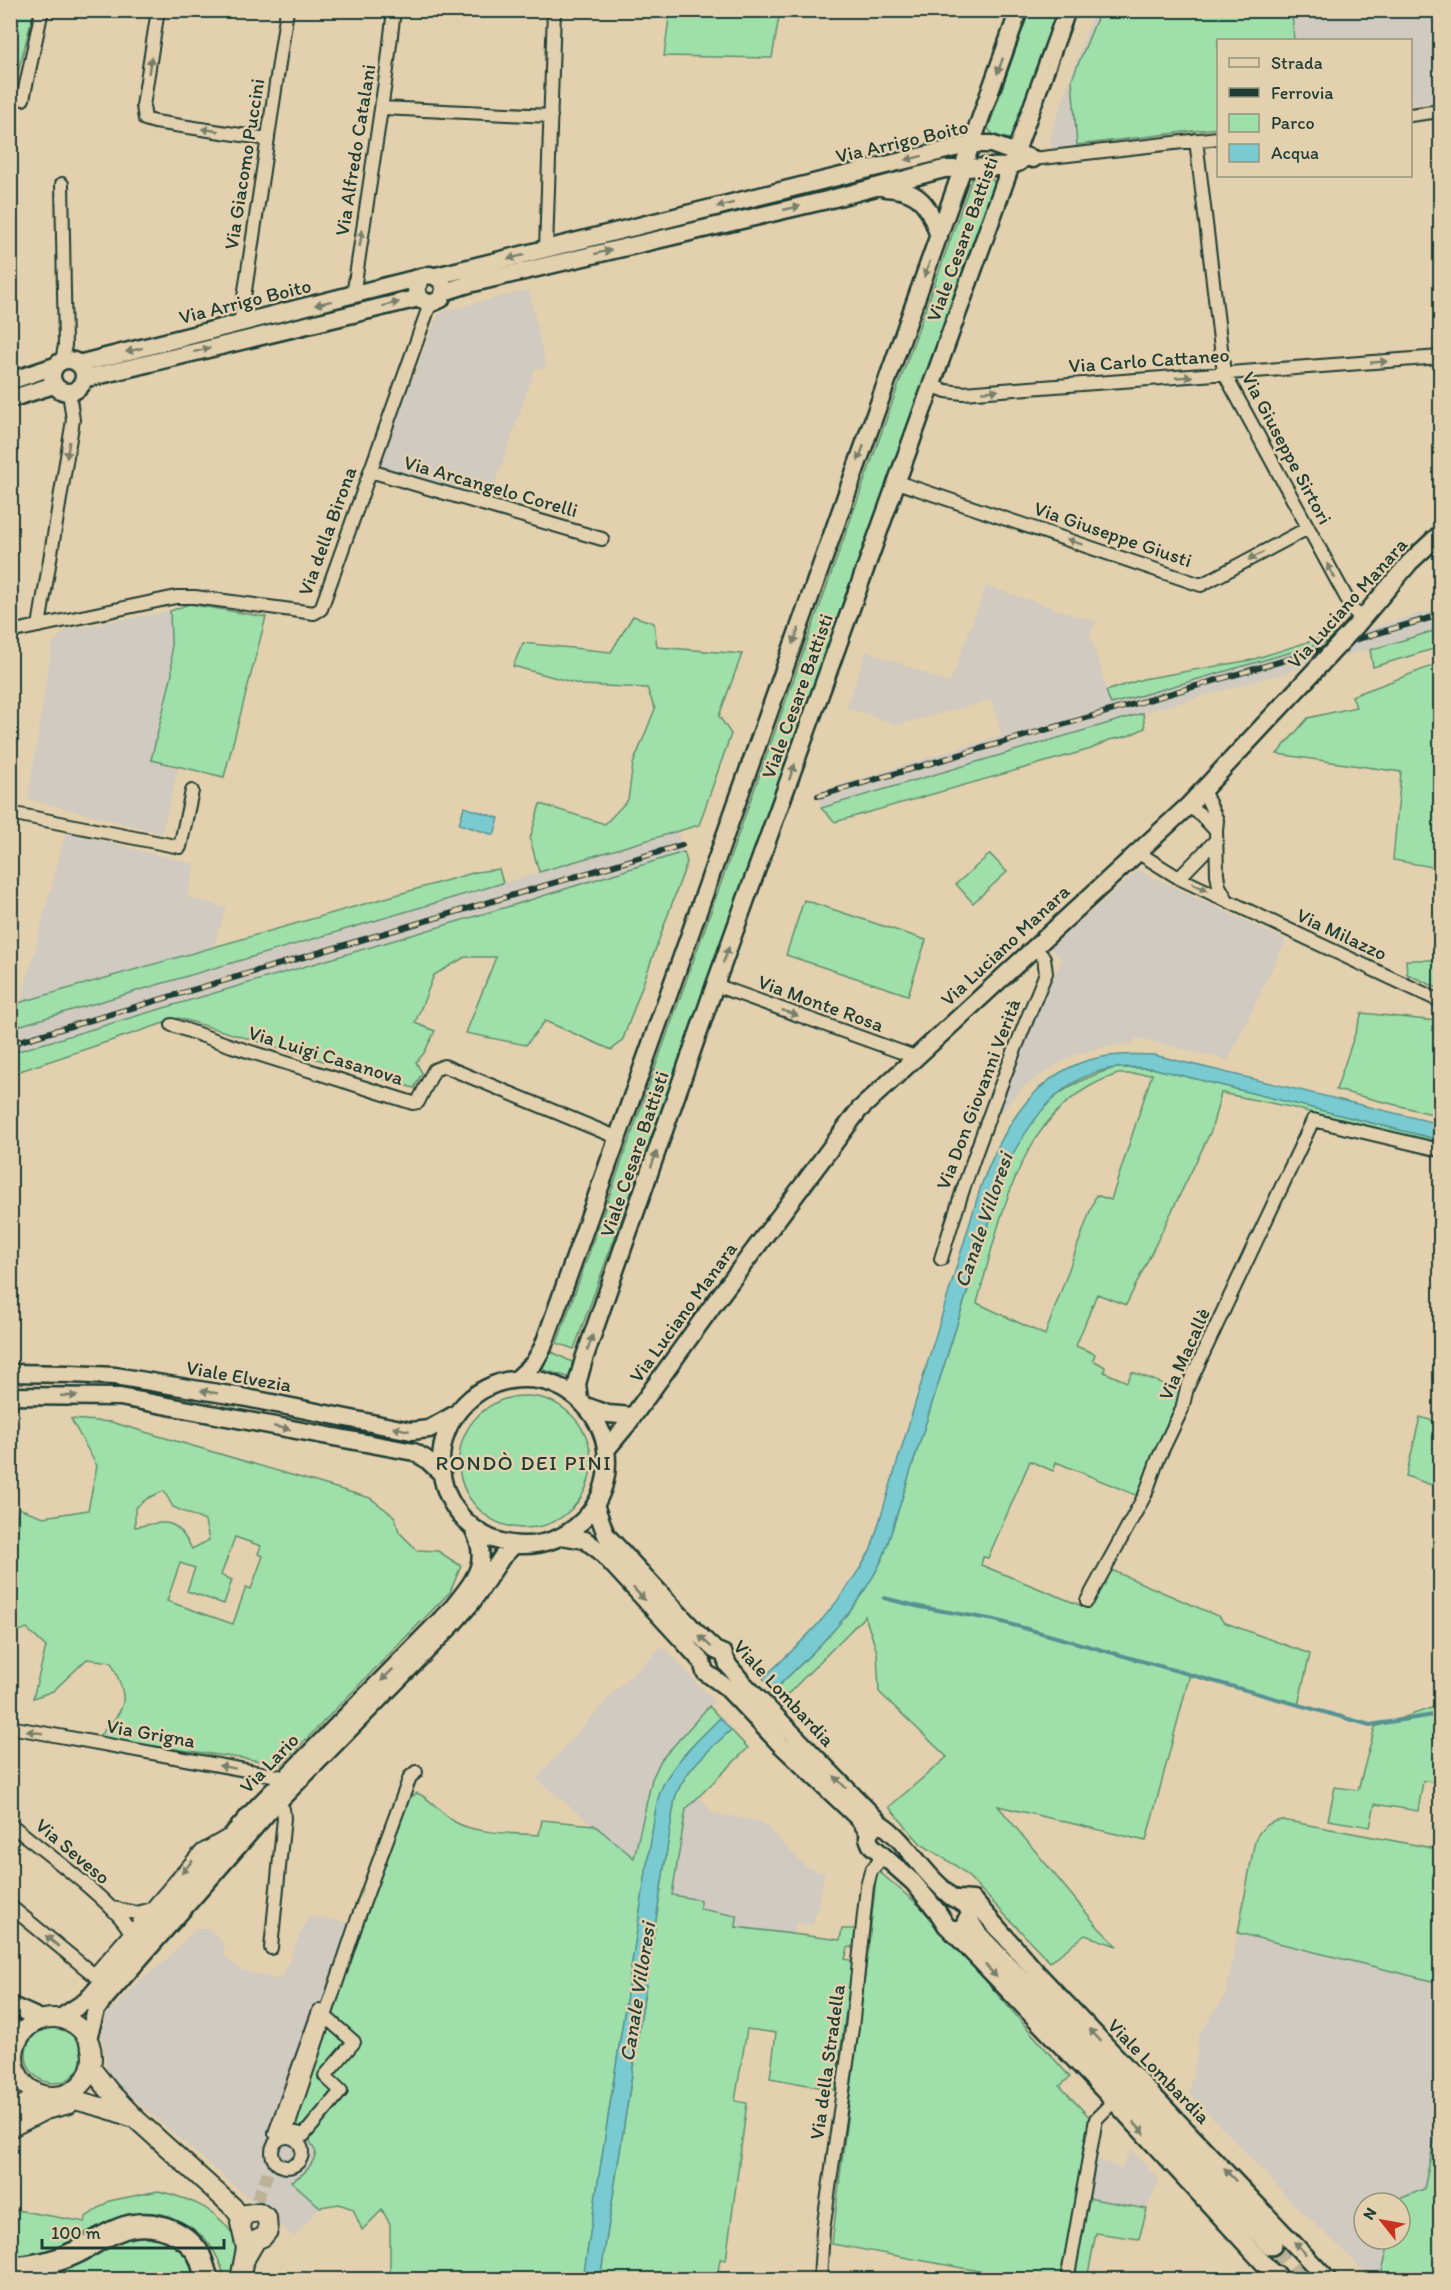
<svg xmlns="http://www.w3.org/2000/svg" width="1451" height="2290" font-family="Itim,sans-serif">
<rect width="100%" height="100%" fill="#e3d0ae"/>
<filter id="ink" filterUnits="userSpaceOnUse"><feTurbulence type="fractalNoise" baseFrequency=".0167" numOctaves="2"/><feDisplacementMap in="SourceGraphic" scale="12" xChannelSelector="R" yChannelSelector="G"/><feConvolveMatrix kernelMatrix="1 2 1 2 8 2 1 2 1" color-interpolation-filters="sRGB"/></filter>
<g filter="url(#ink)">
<path fill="#d0cac0" d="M1094 11H1440V102L1411 105 1410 40H1218V128L1052 149 1050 137Z
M529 290 546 368 535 369 489 500 378 466 437 317 447 310Z
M986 586 1096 622 1090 634 1111 704 1440 608V629L1143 713 821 808 817 792 1002 735 991 700 897 725 846 707 867 651 950 683Z
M170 611 172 674 151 760 178 768 162 833 28 799 52 645 65 630Z
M66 832 195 864 187 897 226 908 213 947 21 1002Z
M678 832 684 852 517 904 11 1053V1028Z
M1138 870 1286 940 1228 1060 1137 1038 1130 1044 1109 1046 1079 1053 1058 1064 1022 1088 1000 1113 994 1110 1050 983 1062 960 1050 948Z
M663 1646 715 1703 709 1706 661 1761 652 1779 634 1858 536 1779 619 1687Z
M699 1796 713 1813 762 1822 806 1867 825 1873 813 1925 796 1923 794 1934 736 1927 737 1916 699 1909 672 1895 686 1809Z
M308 1916 352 1923 281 2129 308 2137 316 2153 312 2165 302 2176 291 2181 320 2207 294 2237 108 2077 102 2033 105 2016 141 1979 164 1962 196 1928H209L224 1944V1956L241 1970 281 1980Z
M1238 1933 1440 1983V2114L1424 2189 1400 2199 1398 2203H1364V2239H1390L1380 2279H1373L1292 2202 1189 2093 1198 2049 1199 2035 1226 1994Z
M1131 2150 1159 2180 1147 2209 1088 2198 1093 2158 1121 2168Z"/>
<path fill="#9fe0aa" stroke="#5f8e6f" stroke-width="1.5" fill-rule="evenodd" d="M11 10 34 11 11 99H10Z
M1260 10 1292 13 1294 40H1218V128L1077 145 1072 79 1100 11Z
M670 11H780L772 58 664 56Z
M1029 11H1059L1016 131 1010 139 995 136 988 129Z
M973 176H988L998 185 574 1349 557 1343Z
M189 604 266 617 224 777 151 760 172 674 170 611Z
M633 616 654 623 657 647 742 654 719 716 731 734 699 825 539 872 530 839 540 804 605 824 628 800 633 764 655 709 647 688 582 685 513 666 523 643 611 652Z
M1440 629V647L1373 667 1370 650Z
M1336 633 1330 641 1111 704 1106 691 1143 679 1251 660Z
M1440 663V857L1438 868 1393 860 1401 772 1277 754 1308 718 1356 707 1352 696Z
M1143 713 1145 728 1128 736 1109 740 1091 749 835 822 821 808Z
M684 852 687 862 623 1039 612 1050 545 1021 526 1045 466 1033 496 957H465L434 975 415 1023 435 1031 424 1053 416 1062 422 1073 414 1088 179 1018 11 1074V1053L517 904Z
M990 854 1007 872 973 903 956 884Z
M499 869 503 883 11 1028V1005L476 872Z
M804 900 926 940 908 995 786 955Z
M1406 960H1440V989L1407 974Z
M1362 1013 1436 1021 1440 1040V1116L1336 1090Z
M1114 1068H1152L1440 1140V1146L1290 1107 1221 1093 1211 1131 1126 1305 1097 1294 1076 1346 1095 1354 1093 1360 1105 1367 1104 1372 1127 1382 1132 1372 1182 1391 1177 1406 1138 1496 1056 1462 1053 1471 1030 1461 988 1558 983 1557 981 1565 1087 1608 1109 1569 1220 1617 1223 1622 1310 1654 1298 1705 1190 1674 1146 1841 998 1806 1098 1927 1117 1946 1085 1935 1050 1962 966 1874 955 1865 921 1844 889 1807 947 1757 879 1692 877 1652 865 1616 783 1699 774 1690C816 1650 860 1609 884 1555L1009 1160C1040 1106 1053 1088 1114 1068ZM1118 1074H1152L1111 1200 1096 1195 1045 1335 977 1303C1002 1216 1019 1105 1118 1074Z
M552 1352 572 1362 571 1378 541 1369Z
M459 1462a66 66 0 1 1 132 0a66 66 0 1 1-132 0Z
M1420 1417 1440 1423V1488L1406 1476Z
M71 1419 111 1422 370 1498 395 1517 399 1532 417 1550 438 1551 461 1566 450 1592 282 1764 97 1738C128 1706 130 1703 111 1662L87 1659 53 1691 33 1698 46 1647 27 1629 11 1632 10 1561 18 1508 44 1517 88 1510 97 1466ZM164 1491 173 1507 205 1521 209 1540 192 1549C175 1517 168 1521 135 1527V1508L148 1498ZM235 1537 261 1546 258 1554 263 1556 251 1589 246 1587 233 1624 167 1601 180 1563 195 1568 187 1591 224 1604 232 1580 221 1575Z
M1440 1705V1761L1435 1782 1423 1781 1418 1811 1375 1804 1370 1827 1328 1820 1335 1787 1358 1790 1375 1727Z
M709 1706 720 1718C700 1739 676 1759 663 1785 654 1805 653 1832 649 1853L583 2279H390V2224L382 2210 362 2230 353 2209 339 2204 320 2207 291 2181C304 2175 311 2168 316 2153L308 2137 293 2131 406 1800 417 1793C433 1800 440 1813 455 1822 475 1834 514 1833 539 1835L542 1820 594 1825 634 1858 652 1779 661 1760Z
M731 1730 748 1748 686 1809 672 1895 700 1900V1909L737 1916 736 1927 840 1940 842 1929H858L856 1945 848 1948 845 1959 853 1961 835 2090 770 2078 776 2033 747 2029 735 2101 747 2103 726 2260 720 2259 717 2279 600 2280 675 1798C684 1770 710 1749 731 1730Z
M1282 1820 1438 1849 1440 1836V1983L1238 1933 1255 1840C1261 1828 1268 1822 1282 1820Z
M877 1870 921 1907 1070 2077 1060 2086 1093 2121 1064 2279H1022L832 2244C846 2119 864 1995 877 1870Z
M26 2055a28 28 0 1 1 56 0a28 28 0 1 1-56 0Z
M1440 2114V2279H1380L1390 2239H1400L1399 2199 1424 2189Z
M158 2191C192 2199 221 2210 238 2243L229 2279H225C219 2255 207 2234 183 2223 175 2220 166 2214 158 2213 109 2206 65 2260 11 2256L10 2209 85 2222 86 2217 109 2201Z
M1088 2198 1147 2209 1139 2239 1096 2233 1087 2279 1072 2280Z
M146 2234C178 2238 188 2250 197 2279L11 2280 10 2278 122 2238Z"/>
<path fill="#7acbd1" stroke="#569292" stroke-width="1.5" d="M464 807 499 818 494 835 459 824Z
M1154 1055 1440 1124V1140L1152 1068C1140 1068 1127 1066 1115 1068 1061 1075 1034 1117 1009 1160L884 1555C860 1609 816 1650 774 1690L763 1678C807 1638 842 1603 871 1549L981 1186C1000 1136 1027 1083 1080 1063 1104 1054 1130 1054 1154 1055Z
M720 1718 731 1730C710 1749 684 1770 675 1798L600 2279H583L649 1853C653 1832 654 1805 663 1785 676 1759 700 1739 720 1718Z"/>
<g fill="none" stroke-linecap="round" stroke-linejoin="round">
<path stroke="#569292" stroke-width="4" d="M884 1598 920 1607 995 1620 1370 1725 1440 1714"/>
<path stroke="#bcb396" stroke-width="12" stroke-dasharray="12 6" stroke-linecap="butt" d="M257 2200 268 2173"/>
<path stroke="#bcb396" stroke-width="21" stroke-dasharray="21 10" stroke-linecap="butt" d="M1271 2244 1305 2280"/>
<g stroke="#1f3d34" stroke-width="16">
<path id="street" d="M158 10 143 106 145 119 155 122 268 139
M23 99 42 10
M382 108 551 116
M1410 115 1440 111
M1196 140 1224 373 1353 610 1362 619
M1033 159 1218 138
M62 184 65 345 62 361
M546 249 554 10
M353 296 387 69 394 10
M240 324 287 10
M933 386 946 391 963 393 1440 357
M370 471 602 539
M897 482 1201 585 1308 528
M39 626 73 420 69 392
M10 632 176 597H195L314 613 321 609 430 304
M1203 790 1217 820 1216 831 1217 874 1219 886 1227 900
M1188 806 1200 814 1216 831
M10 813 180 847 192 791
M1137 852 1179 878 1440 1001
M1179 878 1216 840
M715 985 915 1057
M172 1025 232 1046 413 1103 418 1102 434 1070 444 1066 616 1137
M941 1259C970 1161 1007 1067 1046 973L1044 958 1034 947
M1087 1601 1145 1495 1158 1459 1182 1409 1187 1388 1313 1120 1440 1150
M10 1727 278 1776 283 1780
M10 1824C37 1846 121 1907 131 1934
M10 1906 94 1975 196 1857 202 1851 226 1837
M112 1908 137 1913 152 1909
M271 1948 284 1818 283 1809 277 1803
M319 2011 354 2042 325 2076 341 2091 304 2135 286 2130 275 2133Z
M10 2072 16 2069
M285 2136 358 1918 410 1777 416 1772
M272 2152a15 15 0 1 1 30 0a15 15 0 1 1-30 0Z
M1068 2275 1096 2119 1114 2101
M820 2280 823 2230 852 2028 867 1886 871 1871 884 1855"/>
</g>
<g stroke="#1f3d34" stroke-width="21">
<path id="secondary" d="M885 188C921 190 929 205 939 237
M436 276 971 144H991L1033 159
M444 292 469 284 827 200 944 169 1011 166 1020 162
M52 376a16 16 0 1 1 32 0a16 16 0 1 1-32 0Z
M78 364 430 275C443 278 447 288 441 299L430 304 419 298 416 289 421 279
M84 379 419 298
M10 381 55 366
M10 399 54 385
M1355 627 1410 562 1440 534
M10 1373 71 1374 115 1376 242 1397 411 1431 429 1429 454 1415
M518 1378 534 1363 543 1347 1019 10
M441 1462a83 83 0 1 1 166 0a83 83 0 1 1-166 0Z
M10 1396 120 1397 414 1452 426 1459 441 1473
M579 1399 577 1384 584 1359 715 985 1067 10
M586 1406 608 1414 632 1416
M606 1450 626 1426 713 1305 859 1110 1188 806 1306 680
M595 1505 606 1535 694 1630 715 1650 724 1654 728 1665 743 1683 881 1824
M562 1536 585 1540 600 1551 684 1642 702 1662 705 1672 726 1687 781 1745 859 1819 869 1833
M881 1824C904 1839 919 1867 939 1885 943 1889 948 1895 953 1898 963 1903 969 1904 970 1917L961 1929H950L946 1925 937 1911 913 1882 871 1845 868 1838C870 1831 873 1826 881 1824Z
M958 1899 973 1900 1038 1974 1328 2280
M950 1929 1114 2101 1279 2280
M10 2005 41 2019
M60 2018 86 2001 255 1809 454 1606C475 1579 491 1562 473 1528
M10 2021 15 2049
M88 2038 96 2010 105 1998 268 1812 451 1626 472 1602 502 1557 514 1545"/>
</g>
<g stroke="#1f3d34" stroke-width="22">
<path id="primary" d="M14 2057a39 39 0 1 1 78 0a39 39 0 1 1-78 0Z
M91 2068 111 2093 137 2120 233 2207 242 2219
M63 2096C85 2104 108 2107 130 2117
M10 2116 25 2104 42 2095
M10 2128 45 2110 69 2104
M240 2280 246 2248 240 2223 246 2214 259 2212 267 2218 268 2231 263 2237 256 2240 245 2259"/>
</g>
<g stroke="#1f3d34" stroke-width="26">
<path id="highway" d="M968 1922 976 1935 1271 2244
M10 2268C34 2267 56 2262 77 2252 91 2245 103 2236 118 2230 145 2219 177 2226 196 2250 203 2259 203 2270 208 2280
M1276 2277 1278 2280"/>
</g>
<use href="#street" stroke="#e3d0ae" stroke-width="12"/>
<use href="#secondary" stroke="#e3d0ae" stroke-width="16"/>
<use href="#primary" stroke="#e3d0ae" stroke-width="18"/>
<use href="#highway" stroke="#e3d0ae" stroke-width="21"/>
<g stroke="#1f3d34" stroke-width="6">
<path id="rail" d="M818 796 1440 615
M10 1044 682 845"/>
</g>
<use href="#rail" stroke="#e3d0ae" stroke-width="4" stroke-dasharray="11" stroke-linecap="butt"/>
<g stroke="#1f3d34" stroke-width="21" stroke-linecap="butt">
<path id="secondary-bridge" d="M1306 680 1355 627"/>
</g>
<use href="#secondary-bridge" stroke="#e3d0ae" stroke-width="16"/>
</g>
<defs><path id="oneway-solid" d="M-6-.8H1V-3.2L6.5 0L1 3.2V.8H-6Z" transform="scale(1.5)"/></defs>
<g fill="#777f6b">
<use href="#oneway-solid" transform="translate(150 65) rotate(-81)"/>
<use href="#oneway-solid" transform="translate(1000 66) rotate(110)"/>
<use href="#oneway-solid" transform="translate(210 130) rotate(-172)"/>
<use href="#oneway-solid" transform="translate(914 158) rotate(166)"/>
<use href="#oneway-solid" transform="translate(725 205) rotate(166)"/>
<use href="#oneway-solid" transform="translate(792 208) rotate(-13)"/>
<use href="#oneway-solid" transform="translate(361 238) rotate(-81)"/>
<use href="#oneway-solid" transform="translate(603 252) rotate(-14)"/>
<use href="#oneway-solid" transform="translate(516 257) rotate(166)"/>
<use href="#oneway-solid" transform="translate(927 269) rotate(110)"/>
<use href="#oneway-solid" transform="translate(323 303) rotate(166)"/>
<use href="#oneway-solid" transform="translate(391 304) rotate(-14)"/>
<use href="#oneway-solid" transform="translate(134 350) rotate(166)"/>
<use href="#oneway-solid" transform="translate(202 350) rotate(-14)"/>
<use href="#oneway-solid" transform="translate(1379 362) rotate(-4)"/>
<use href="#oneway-solid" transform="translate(1184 377) rotate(-5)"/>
<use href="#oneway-solid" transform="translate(990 391) rotate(-4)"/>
<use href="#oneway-solid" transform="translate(68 450) rotate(99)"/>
<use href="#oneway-solid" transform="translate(861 453) rotate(110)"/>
<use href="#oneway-solid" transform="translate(1075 542) rotate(-161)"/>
<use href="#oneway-solid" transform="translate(1256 556) rotate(152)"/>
<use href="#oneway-solid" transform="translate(1331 571) rotate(-119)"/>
<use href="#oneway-solid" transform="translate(796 636) rotate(110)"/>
<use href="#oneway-solid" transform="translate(792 772) rotate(-70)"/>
<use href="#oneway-solid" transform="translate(1200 887) rotate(25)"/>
<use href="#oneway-solid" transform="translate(726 955) rotate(-70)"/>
<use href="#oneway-solid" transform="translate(790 1013) rotate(20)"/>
<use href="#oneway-solid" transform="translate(654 1159) rotate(-71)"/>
<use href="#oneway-solid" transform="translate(590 1343) rotate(-71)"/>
<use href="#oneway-solid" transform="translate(209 1392) rotate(-171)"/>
<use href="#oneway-solid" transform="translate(69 1396) rotate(2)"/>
<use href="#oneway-solid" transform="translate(282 1428) rotate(11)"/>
<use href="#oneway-solid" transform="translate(401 1429) rotate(-168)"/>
<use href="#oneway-solid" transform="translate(639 1594) rotate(47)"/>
<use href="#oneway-solid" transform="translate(705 1641) rotate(-136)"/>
<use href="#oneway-solid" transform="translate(387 1675) rotate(135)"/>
<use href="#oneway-solid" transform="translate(35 1732) rotate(-170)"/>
<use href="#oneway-solid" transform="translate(227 1767) rotate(-170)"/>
<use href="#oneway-solid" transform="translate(840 1782) rotate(-134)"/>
<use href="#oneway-solid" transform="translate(187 1867) rotate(130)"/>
<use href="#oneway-solid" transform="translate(52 1941) rotate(-140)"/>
<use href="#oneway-solid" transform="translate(991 1971) rotate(47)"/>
<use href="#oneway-solid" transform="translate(1095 2035) rotate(-133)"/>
<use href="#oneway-solid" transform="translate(1139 2128) rotate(47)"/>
<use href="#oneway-solid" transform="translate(1230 2175) rotate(-134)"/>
<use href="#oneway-solid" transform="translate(1300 2248) rotate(-133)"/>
</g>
</g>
<g text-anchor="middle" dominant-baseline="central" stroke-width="5" stroke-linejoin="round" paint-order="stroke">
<g font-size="20" fill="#1f3d34" stroke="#e3d0ae">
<text transform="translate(902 141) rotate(-13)">Via Arrigo Boito</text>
<text transform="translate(355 150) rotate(-81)">Via Alfredo Catalani</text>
<text transform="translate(244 164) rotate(-81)">Via Giacomo Puccini</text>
<text transform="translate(962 239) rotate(-70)">Viale Cesare Battisti</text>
<text transform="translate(245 301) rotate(-14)">Via Arrigo Boito</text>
<text transform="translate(1149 360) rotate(-4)">Via Carlo Cattaneo</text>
<text transform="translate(1287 448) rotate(62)">Via Giuseppe Sirtori</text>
<text transform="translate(491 486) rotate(16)">Via Arcangelo Corelli</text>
<text transform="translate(327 531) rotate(-70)">Via della Birona</text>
<text transform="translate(1113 534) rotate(19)">Via Giuseppe Giusti</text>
<text transform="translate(1347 603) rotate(-48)">Via Luciano Manara</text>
<text transform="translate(797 696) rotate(-70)">Viale Cesare Battisti</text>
<text transform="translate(1342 934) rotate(25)">Via Milazzo</text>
<text transform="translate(1005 945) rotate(-43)">Via Luciano Manara</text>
<text transform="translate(821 1003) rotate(20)">Via Monte Rosa</text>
<text transform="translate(326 1055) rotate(17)">Via Luigi Casanova</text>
<text transform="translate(978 1094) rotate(-69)">Via Don Giovanni Verità</text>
<text transform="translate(634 1154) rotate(-71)">Viale Cesare Battisti</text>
<text transform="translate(683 1312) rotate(-54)">Via Luciano Manara</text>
<text transform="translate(1184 1354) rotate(-66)">Via Macallè</text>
<text transform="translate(239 1376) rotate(10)">Viale Elvezia</text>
<text transform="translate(784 1693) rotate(47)">Viale Lombardia</text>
<text transform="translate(151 1733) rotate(10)">Via Grigna</text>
<text transform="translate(269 1763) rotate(-46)">Via Lario</text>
<text transform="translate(73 1851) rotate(40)">Via Seveso</text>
<text transform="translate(827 2062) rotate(-82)">Via della Stradella</text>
<text transform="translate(1159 2071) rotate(46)">Viale Lombardia</text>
</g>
<g font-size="21" font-style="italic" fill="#24443c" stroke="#e3d0ae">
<text transform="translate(983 1220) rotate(-71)">Canale Villoresi</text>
<text transform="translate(637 1992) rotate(-81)">Canale Villoresi</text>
</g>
<g font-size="21" letter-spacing="1.5" fill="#1f3d34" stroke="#e3d0ae">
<text x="524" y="1462">RONDÒ DEI PINI</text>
</g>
</g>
<rect width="1451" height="2290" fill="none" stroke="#e3d0ae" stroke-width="36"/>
<rect x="18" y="18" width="1415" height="2254" fill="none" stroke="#1f3d34" stroke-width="2" filter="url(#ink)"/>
<rect x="1217" y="39" width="195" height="138" fill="#e3d0ae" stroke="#95957d" stroke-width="1.5"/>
<rect x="1229" y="58" width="30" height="9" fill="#e3d0ae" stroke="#95957d" stroke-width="1.5"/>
<text x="1271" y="69" font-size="18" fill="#1f3d34">Strada</text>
<rect x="1229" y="88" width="30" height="9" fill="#1f3d34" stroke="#95957d" stroke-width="1.5"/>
<text x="1271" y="99" font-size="18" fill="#1f3d34">Ferrovia</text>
<rect x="1229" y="114" width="30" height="18" fill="#9fe0aa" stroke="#95957d" stroke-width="1.5"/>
<text x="1271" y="129" font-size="18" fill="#1f3d34">Parco</text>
<rect x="1229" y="144" width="30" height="18" fill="#7acbd1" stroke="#95957d" stroke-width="1.5"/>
<text x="1271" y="159" font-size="18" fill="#1f3d34">Acqua</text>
<g transform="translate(1382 2221) rotate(301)"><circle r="28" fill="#e3d0ae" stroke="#95957d" stroke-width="1.5"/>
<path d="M0-4.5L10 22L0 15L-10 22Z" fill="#c8321e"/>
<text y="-9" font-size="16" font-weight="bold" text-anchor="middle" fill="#1f3d34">N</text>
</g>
<path d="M42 2239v9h182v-9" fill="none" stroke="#1f3d34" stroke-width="3"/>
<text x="51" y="2239" font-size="18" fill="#1f3d34" stroke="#e3d0ae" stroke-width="4.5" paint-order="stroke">100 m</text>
</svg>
